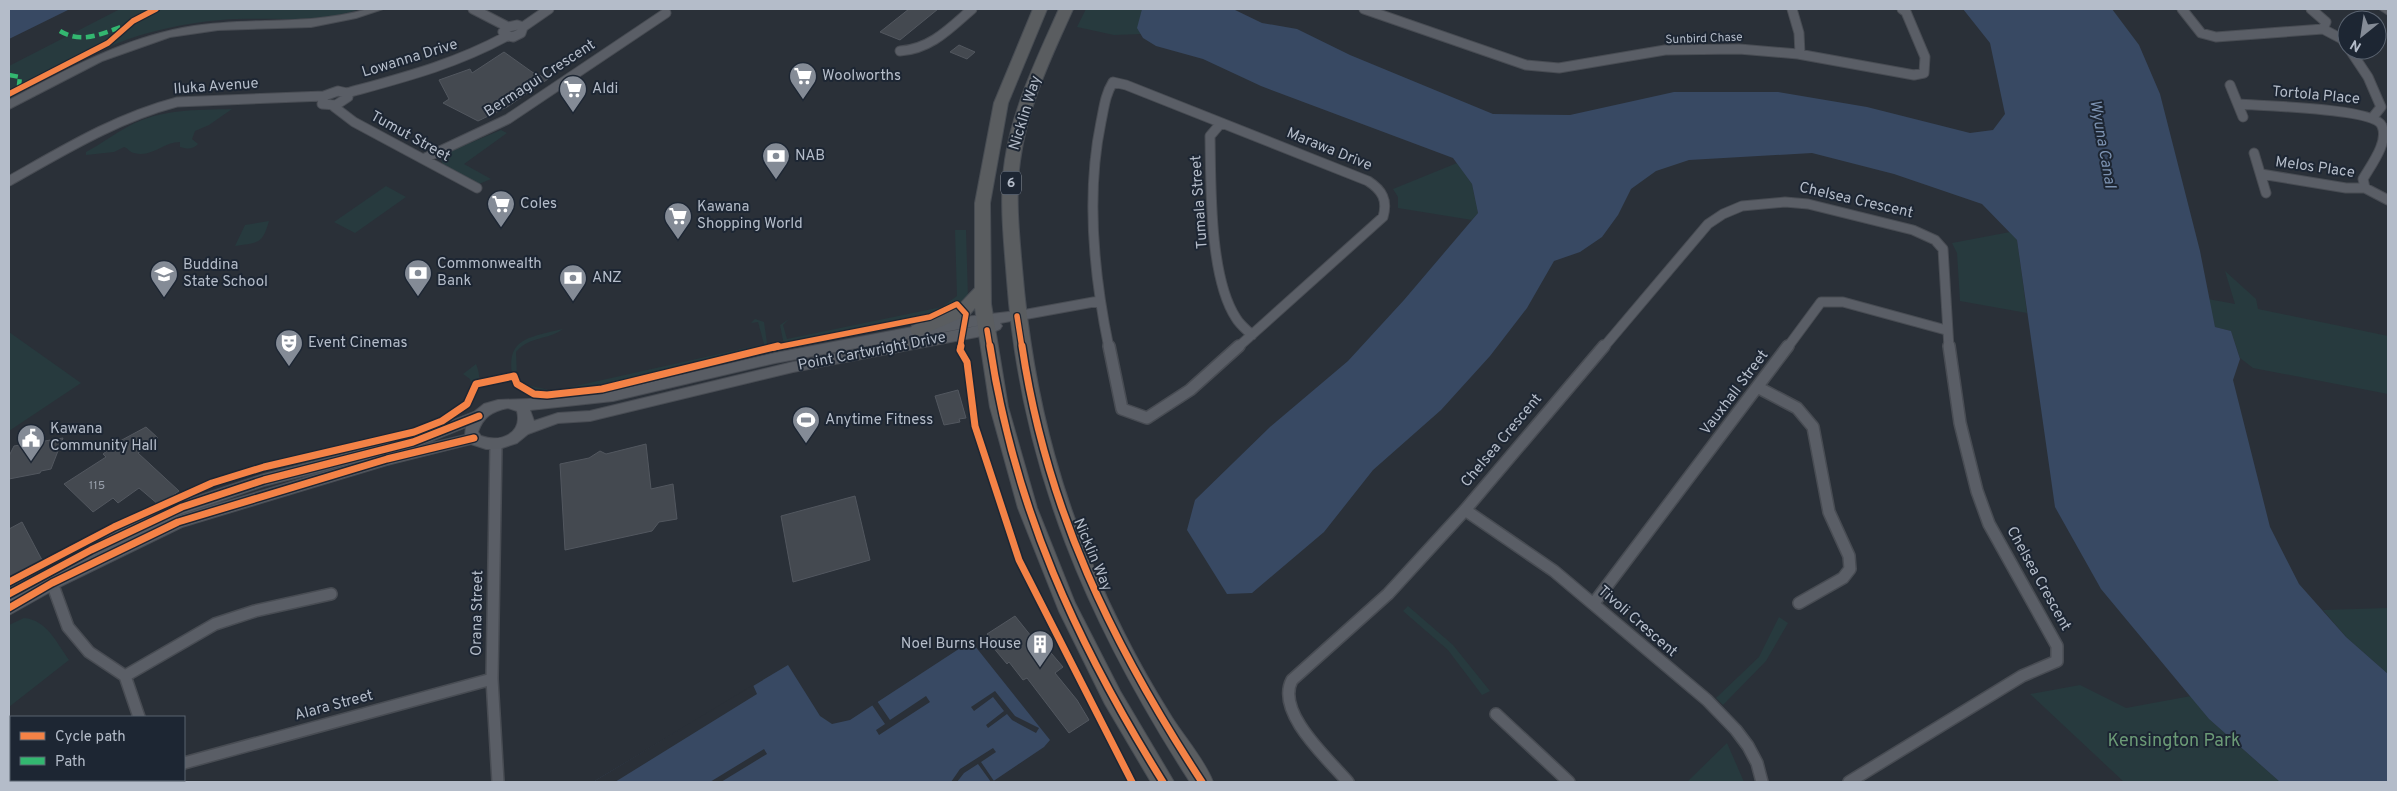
<svg xmlns="http://www.w3.org/2000/svg" width="2397" height="791" font-family="Overpass,sans-serif">
<rect width="100%" height="100%" fill="#2a3038"/>
<path fill="#273a3e" d="M120 9H360C315 25 267 16 221 20 185 23 147 31 113 45 78 60 43 81 9 99V66Z
M1086 9H1142L1138 28 1141 34 1114 35 1077 27Z
M232 109 209 125 195 131 192 139 198 144C192 150 187 149 180 147V142C163 142 152 158 134 153 129 152 128 148 124 147L114 152 86 155V152C101 144 114 134 129 126 160 109 197 110 232 109Z
M501 130 507 133 464 164 491 179 479 184 443 165 441 159 456 146 458 148Z
M1457 163 1472 184 1478 213 1472 220 1398 208V197L1393 189Z
M386 186 406 197 355 233 334 222Z
M269 221C262 245 259 242 235 246L245 225Z
M955 230H966L968 298C957 320 818 341 787 348L784 345 780 325 789 319 783 325 787 339 942 307 957 296Z
M2010 232 2017 240 2027 313 1960 301 1957 253 1952 243Z
M2225 271 2256 299 2258 309 2388 336V394L2253 368 2240 358 2231 331 2215 327 2208 299 2235 304Z
M755 319 764 322 768 350 760 354 581 396 531 397 514 385C503 339 525 338 563 329 547 341 531 335 516 352L517 379 527 385 553 391 764 344 758 322 751 323Z
M9 332 81 383 9 431Z
M476 364C484 383 478 401 461 414 437 433 401 439 372 446 341 454 310 462 279 469L275 468 276 462 402 432 430 423 441 419 461 403 467 397 472 385 470 379 463 374Z
M1408 606 1453 645 1490 691 1482 695 1448 650 1403 611Z
M2388 608V674L2346 637 2323 610Z
M1779 617 1788 623 1766 661 1723 705 1716 698 1759 657Z
M24 618C47 620 56 642 69 660L9 707V625Z
M2080 685 2126 708 2191 696 2209 719 2280 782H2124L2030 694Z
M1727 743 1744 782H1687Z"/>
<path fill="#384963" d="M9 9H70L9 39Z
M1142 9H1233L1262 23 1297 29 1350 55 1493 114 1570 115 1674 92H1778L1867 107 1970 133 1993 130 2005 114 1990 43 1963 9H2112L2139 45 2160 94 2200 251 2215 327 2231 331 2240 359 2233 380 2270 527 2299 584 2346 637 2388 674V782H2280L2209 719 2101 589 2055 507 2017 240 1982 204 1894 174 1812 153 1689 160 1656 171 1631 189 1618 215 1602 237 1580 252 1554 261 1527 308 1490 356 1441 410 1373 470 1324 532 1252 593 1227 594 1187 530 1195 500 1270 427 1348 361 1404 300 1478 213 1472 184 1453 158 1261 86 1203 59 1156 46 1143 38 1137 28Z
M971 641 1050 740 1044 747 992 782H593L788 665 820 716 832 724 850 720Z"/>
<path fill="#2a3038" d="M753 685 757 694 615 782H593Z
M995 691 1015 716 1039 728 1036 733 1012 720 1007 714 988 728 986 725 1004 711 993 697 974 711 971 707Z
M926 696 930 702 879 735 876 730 885 724 872 705 877 701 890 720Z
M993 748 996 752 981 762 994 781 991 782 978 764 964 773 957 782H951L960 769Z
M764 749 767 754 721 782H710Z"/>
<path fill="#444950" stroke="#52575f" d="M909 9H938L900 40 880 32Z
M959 45 975 52 967 59 950 52Z
M504 52 532 72 548 79 507 107 478 121 443 103 449 99 439 80 470 69 472 73Z
M958 390 966 418 959 419 960 422 944 425 935 396Z
M146 427 158 438 138 453 179 491 159 505 139 488 118 503 113 498 93 512 64 484 106 457 103 454 120 441Z
M63 438 51 469 41 471 40 473 9 479V456L14 446Z
M646 444 651 489 673 484 677 519 659 522 652 531 565 550 560 464 589 458 600 451 606 454Z
M855 496 870 560 793 582 781 516Z
M22 522 42 560 9 578V529Z
M1015 616 1035 641 1043 649 1046 647 1063 667 1055 673 1077 700 1089 720 1069 733 1027 678 1023 680 1009 662 1007 664 992 646 995 643 987 634Z"/>
<g fill="none" stroke-linecap="round" stroke-linejoin="round">
<g stroke="#484c53" stroke-width="11">
<path id="street-far1" d="M473 9 508 27
M1364 9 1526 65 1559 68 1665 50 1739 49 1798 54 1914 75 1924 73 1925 57 1906 12 1902 9
M1792 9 1799 33 1800 54
M2182 9 2201 33 2216 37 2323 29 2326 22 2311 9
M517 25 523 27 521 33 513 37 505 35 503 32 508 27Z
M523 27 549 9
M2323 29 2342 39 2347 46
M2350 50 2368 77 2381 107 2373 117
M900 51C931 49 950 28 972 9
M2230 85 2243 117
M338 91 347 93 348 97 336 105 322 104 324 96Z
M347 93C405 77 453 65 507 36
M2239 104C2261 106 2375 108 2382 126 2389 142 2371 165 2363 179L2365 188 2388 200
M333 106 354 122 477 188
M1221 123 1210 136C1211 185 1209 277 1236 318 1240 325 1247 330 1252 335
M2254 153 2266 193
M423 159 508 119 666 13
M2261 174 2346 188H2365
M9 181C64 150 116 118 177 102L324 96
M1017 316 1099 301
M1109 348C1094 276 1086 194 1101 122 1104 108 1105 95 1113 82L1126 85 1368 181C1382 190 1388 200 1383 217L1237 348
M1603 348 1708 224 1723 214 1742 206 1785 202 1808 204 1913 230 1935 240 1943 249 1949 348
M1787 348 1821 302H1843L1946 330"/>
</g>
<g stroke="#484c53" stroke-width="14">
<path id="street" d="M1109 346 1122 409 1147 418 1190 390 1239 346
M1759 388 1797 408 1813 427 1829 512 1849 556 1850 569 1843 578 1799 603
M496 445 492 679 498 782
M1465 510 1554 571 1707 700 1736 730 1748 746 1757 763 1762 782
M52 583 68 627 89 652 125 676 139 717
M1594 603 1788 346
M125 676 215 624 255 611 331 594
M1496 714 1569 782
M184 763 492 679
M136 782 138 780
M1348 782C1328 759 1275 712 1292 680L1388 594 1465 510 1604 346
M1849 782 2022 676 2057 661V646L1989 524 1977 491 1960 423 1949 346"/>
</g>
<g stroke="#484c53" stroke-width="2">
<path id="secondary" d="M368 9H383L356 18 311 27 218 30 170 37 102 61 9 109V100C68 69 127 36 194 26 254 17 308 26 368 9Z
M2379 9H2388V15Z
M1017 311 1022 313 1024 316 1022 319 1000 323 1002 326 1000 329 987 335 793 372 590 421 558 423 528 434 517 443 499 449H486L471 444 387 465 182 527 57 588 9 615V586L86 545 177 503 264 474 411 437 474 412 484 404 498 400 559 398 613 391 775 353 965 317ZM987 324 793 362 590 411 558 413 534 421 530 410 613 401 775 363ZM508 408 517 411C523 434 500 443 481 436L478 432C483 417 492 411 508 408ZM466 427 465 435 419 446ZM361 461 178 516H177L264 486Z"/>
</g>
<g stroke="#474c53" stroke-width="2">
<path id="highway" d="M1033 9H1047L1008 103 990 203 991 304 1008 407 1037 508 1075 603 1120 691 1174 782H1151L1105 704 1059 611 1018 508 990 407 975 308 970 314 924 334 918 336 912 334 910 330 912 326 958 306 975 288V203L994 103Z
M1059 9H1073C1051 58 1027 107 1020 161 1015 196 1019 233 1022 268 1033 401 1064 514 1124 633 1138 661 1154 689 1171 716 1184 737 1204 759 1213 782H1190C1088 623 1021 470 1007 280 1004 241 999 199 1005 160 1013 107 1037 58 1059 9Z"/>
</g>
<use href="#street-far1" stroke="#5a5e66" stroke-width="9"/>
<use href="#street" stroke="#5a5e66" stroke-width="11"/>
<use href="#secondary" fill="#595d64" fill-rule="evenodd"/>
<use href="#highway" fill="#5a5d60" fill-rule="evenodd"/>
<path stroke="#33b770" stroke-width="4.5" stroke-dasharray="9 4.5" stroke-linecap="butt" d="M60 31C81 44 101 34 121 27
M9 75 20 77 19 85 22 87"/>
<g stroke="#1d2633" stroke-width="8">
<path id="cycleway-far1" d="M9 94 108 43 133 21 156 9
M1017 316 1022 348
M987 330 990 348
M773 348 930 317 957 304 966 314 960 348"/>
</g>
<g stroke="#1d2633" stroke-width="10">
<path id="cycleway" d="M961 346 960 350 967 362 975 426 1019 560 1132 782
M990 346C1014 508 1077 644 1163 782
M1022 346C1046 509 1113 646 1202 782
M9 582 114 527 212 483 264 467 414 432 442 421 467 404 476 384 514 376 517 384 534 394 547 395 602 389 778 346
M9 594 91 550 182 507 264 480 413 442 479 416
M9 608 52 583 178 522 387 459 474 438"/>
</g>
<use href="#cycleway-far1" stroke="#f48246" stroke-width="5.5"/>
<use href="#cycleway" stroke="#f48246" stroke-width="7"/>
</g>
<defs>
<g id="supermarket-pin" transform="scale(1.4375)"><path d="M0 17L-7.5 6A9.5 9.5 0 1 1 7.5 6Z" fill="#848b96" stroke="#1d2633"/><path d="M-6-5.5h2.5l.6 2H6L4.5 2H-2.5L-4.4-4H-6ZM-1.5 3.2a1.3 1.3 0 1 0 .1 0ZM3 3.2a1.3 1.3 0 1 0 .1 0Z" fill="#fff"/></g>
<g id="bank-pin" transform="scale(1.4375)"><path d="M0 17L-7.5 6A9.5 9.5 0 1 1 7.5 6Z" fill="#848b96" stroke="#1d2633"/><path d="M-6-4H6V4H-6ZM0-2.3a2.3 2.3 0 1 0 0 4.6a2.3 2.3 0 1 0 0-4.6Z" fill="#fff"/></g>
<g id="school-pin" transform="scale(1.4375)"><path d="M0 17L-7.5 6A9.5 9.5 0 1 1 7.5 6Z" fill="#848b96" stroke="#1d2633"/><path d="M0-5L7-2L0 1L-7-2ZM-4 1L0 2.5L4 1V4Q0 6-4 4Z" fill="#fff"/></g>
<g id="theatre-pin" transform="scale(1.4375)"><path d="M0 17L-7.5 6A9.5 9.5 0 1 1 7.5 6Z" fill="#848b96" stroke="#1d2633"/><path d="M-5-5.5Q0-4 5-5.5V0Q5 5 0 6Q-5 5-5 0ZM-3.3-2.5H-1v1.5H-3.3ZM1-2.5H3.3v1.5H1ZM-2.8 1Q0 5.5 2.8 1Z" fill="#fff"/></g>
<g id="stadium-pin" transform="scale(1.4375)"><path d="M0 17L-7.5 6A9.5 9.5 0 1 1 7.5 6Z" fill="#848b96" stroke="#1d2633"/><path d="M0-5a6.5 5 0 1 0 0 10a6.5 5 0 1 0 0-10ZM-3.5-1.8h7v3.6h-7Z" fill="#fff"/></g>
<g id="civic-pin" transform="scale(1.4375)"><path d="M0 17L-7.5 6A9.5 9.5 0 1 1 7.5 6Z" fill="#848b96" stroke="#1d2633"/><path d="M-.6-6.5H3V-4.5H.6V-3L4-1V1h2V6H-6V1h2V-1L-.6-3ZM-1.2 2.5V6h2.4V2.5Z" fill="#fff"/></g>
<g id="building-pin" transform="scale(1.4375)"><path d="M0 17L-7.5 6A9.5 9.5 0 1 1 7.5 6Z" fill="#848b96" stroke="#1d2633"/><path d="M-4-6H4V6H1V3H-1V6H-4ZM-2.5-4.3h1.7v1.8h-1.7ZM.8-4.3h1.7v1.8H.8ZM-2.5-1h1.7V.8h-1.7ZM.8-1h1.7V.8H.8Z" fill="#fff"/></g>
</defs>
<g fill-rule="evenodd">
<use href="#supermarket-pin" x="803" y="76"/>
<use href="#supermarket-pin" x="573" y="89"/>
<use href="#bank-pin" x="776" y="156"/>
<use href="#supermarket-pin" x="501" y="204"/>
<use href="#supermarket-pin" x="678" y="216"/>
<use href="#bank-pin" x="418" y="273"/>
<use href="#school-pin" x="164" y="274"/>
<use href="#bank-pin" x="573" y="278"/>
<use href="#theatre-pin" x="289" y="343"/>
<use href="#stadium-pin" x="806" y="420"/>
<use href="#civic-pin" x="31" y="438"/>
<use href="#building-pin" x="1040" y="644"/>
</g>
<g text-anchor="middle" dominant-baseline="central" stroke-width="4" stroke-linejoin="round" paint-order="stroke">
<g font-size="12" fill="#b4bcc9" stroke="#1d2633">
<text transform="translate(1704 39) rotate(-2)">Sunbird Chase</text>
</g>
<g font-size="12" fill="#989fab">
<text x="97" y="486">115</text>
</g>
<rect fill="#1d2633" stroke="#878f9c" stroke-width="1" x="1001" y="171.5" width="20" height="23" rx="4"/>
<g font-size="14" font-weight="bold" fill="#b4bcc9">
<text x="1011" y="183">6</text>
</g>
<g font-size="15" fill="#b4bcc9" stroke="#1d2633">
<text transform="translate(410 59) rotate(-17)">Lowanna Drive</text>
<text transform="translate(540 79) rotate(-33)">Bermagui Crescent</text>
<text transform="translate(216 87) rotate(-4)">Iluka Avenue</text>
<text transform="translate(2316 96) rotate(5)">Tortola Place</text>
<text transform="translate(1026 113) rotate(-73)">Nicklin Way</text>
<text transform="translate(410 137) rotate(29)">Tumut Street</text>
<text transform="translate(1329 150) rotate(22)">Marawa Drive</text>
<text transform="translate(2315 168) rotate(8)">Melos Place</text>
<text transform="translate(1856 201) rotate(13)">Chelsea Crescent</text>
<text transform="translate(1200 202) rotate(-94)">Tumala Street</text>
<text transform="translate(872 352) rotate(-11)">Point Cartwright Drive</text>
<text transform="translate(1735 393) rotate(-53)">Vauxhall Street</text>
<text transform="translate(1502 441) rotate(-50)">Chelsea Crescent</text>
<text transform="translate(1092 555) rotate(67)">Nicklin Way</text>
<text transform="translate(2038 579) rotate(61)">Chelsea Crescent</text>
<text transform="translate(478 613) rotate(-89)">Orana Street</text>
<text transform="translate(1637 622) rotate(41)">Tivoli Crescent</text>
<text transform="translate(334 706) rotate(-15)">Alara Street</text>
</g>
<g font-size="15" fill="#b4bcc9" stroke="#1d2633" text-anchor="start">
<text x="822" y="76">Woolworths</text>
<text x="592" y="89">Aldi</text>
<text x="795" y="156">NAB</text>
<text x="520" y="204">Coles</text>
<text x="697" y="207">Kawana<tspan x="697" dy="17">Shopping World</tspan></text>
<text x="437" y="264">Commonwealth<tspan x="437" dy="17">Bank</tspan></text>
<text x="183" y="265">Buddina<tspan x="183" dy="17">State School</tspan></text>
<text x="592" y="278">ANZ</text>
<text x="308" y="343">Event Cinemas</text>
<text x="825" y="420">Anytime Fitness</text>
<text x="50" y="429">Kawana<tspan x="50" dy="17">Community Hall</tspan></text>
<text x="1021" y="644" text-anchor="end">Noel Burns House</text>
</g>
<g font-size="16" font-style="italic" fill="#7c92b1" stroke="#1d2633">
<text transform="translate(2102 144) rotate(80)">Wyuna Canal</text>
</g>
<g font-size="18" fill="#6b9a76" stroke="#1d2633">
<text x="2174" y="741">Kensington Park</text>
</g>
</g>
<rect width="2397" height="791" fill="none" stroke="#b4bcc9" stroke-width="20"/>
<rect x="10" y="716" width="175" height="65" fill="#1d2633" stroke="#59626f"/>
<rect x="20" y="732" width="25" height="8" fill="#f48246" stroke="#59626f"/>
<text x="55" y="741" font-size="15" fill="#b4bcc9">Cycle path</text>
<rect x="20" y="757" width="25" height="8" fill="#33b770" stroke="#59626f"/>
<text x="55" y="766" font-size="15" fill="#b4bcc9">Path</text>
<g transform="translate(2362 35) rotate(210)"><circle r="24" fill="#1d2633" stroke="#59626f"/>
<path d="M0-4L9 19L0 12L-9 19Z" fill="#848b96"/>
<text y="-8" font-size="14" font-weight="bold" text-anchor="middle" fill="#b4bcc9">N</text>
</g>
</svg>
